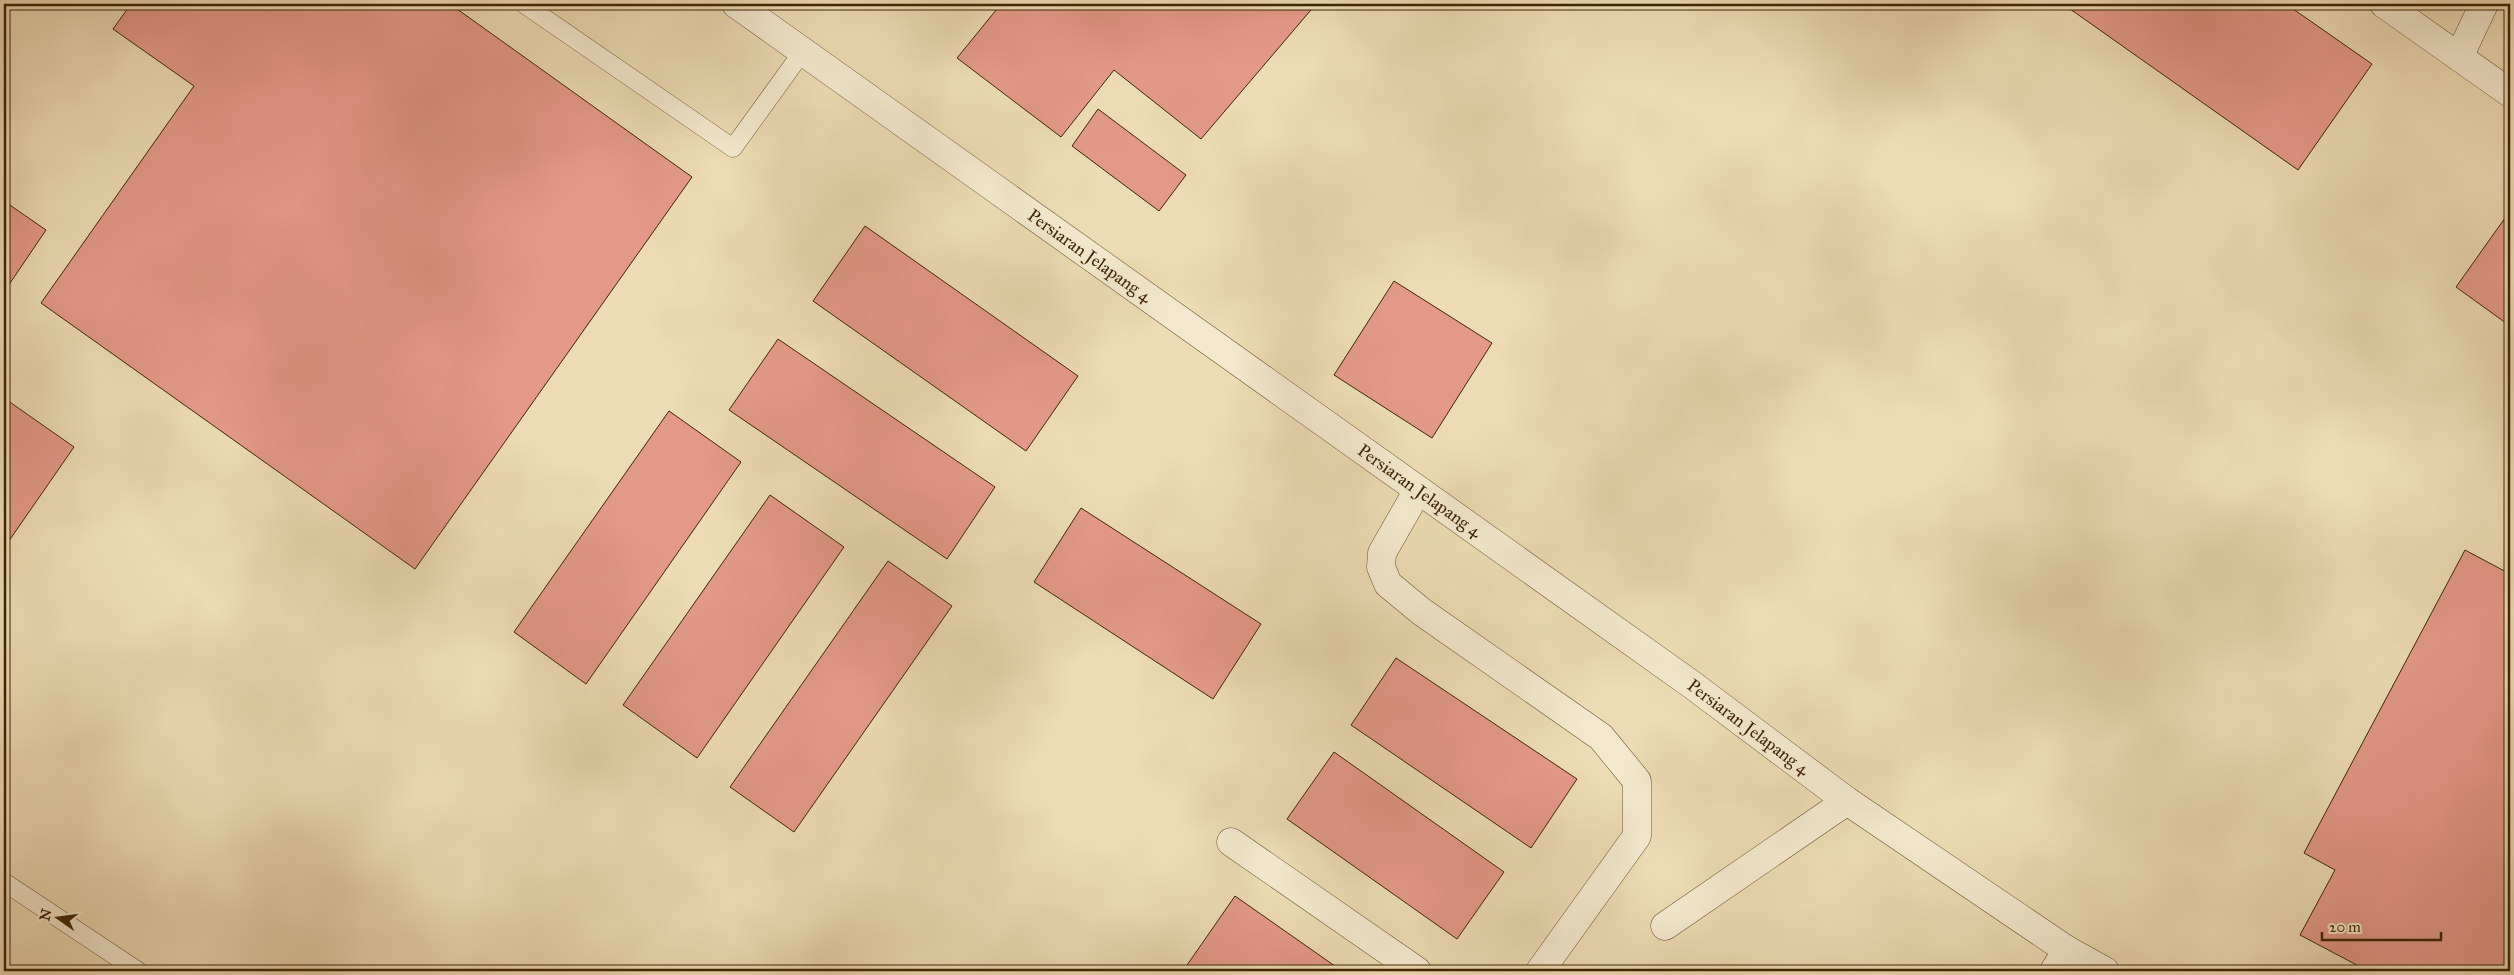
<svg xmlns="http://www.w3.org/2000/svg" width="2514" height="975" font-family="'IM FELL Great Primer',serif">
<rect width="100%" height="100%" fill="#ecdbb4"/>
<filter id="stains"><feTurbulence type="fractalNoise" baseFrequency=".004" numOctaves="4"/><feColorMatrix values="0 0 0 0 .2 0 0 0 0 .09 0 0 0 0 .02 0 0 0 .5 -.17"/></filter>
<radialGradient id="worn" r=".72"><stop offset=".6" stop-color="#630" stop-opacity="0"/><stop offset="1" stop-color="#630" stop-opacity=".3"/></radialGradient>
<path fill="#e3998a" stroke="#3e2505" d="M131 4H450L692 177 415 569 41 303 194 86 113 29Z
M1001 4H1316L1201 139 1114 70 1061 137 957 58Z
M2063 4H2286L2372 64 2298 170Z
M1098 109 1186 175 1159 211 1072 146Z
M4 201 46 230 4 292Z
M2510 211V326L2456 287Z
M865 226 1078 376 1026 451 813 301Z
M1394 281 1492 343 1432 438 1334 375Z
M778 339 995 487 947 559 729 410Z
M4 398 74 447 4 548Z
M669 411 741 462 586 684 514 632Z
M770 495 844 547 697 758 623 705Z
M1081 508 1261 624 1213 699 1034 582Z
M2465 550 2510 574V971H2368L2300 935 2335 870 2304 853Z
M888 561 952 606 794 832 730 787Z
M1396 658 1577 779 1531 848 1351 725Z
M1334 752 1504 872 1457 939 1287 819Z
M1235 896 1342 971H1190L1185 968Z"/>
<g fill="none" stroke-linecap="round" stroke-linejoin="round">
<g stroke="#6a5231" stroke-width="19">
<path id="lane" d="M524 4 733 148 803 51
M4 882 138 971"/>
</g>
<g stroke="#6a5231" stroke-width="29">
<g id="street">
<path id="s1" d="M736 4 1691 684 1847 801 2067 950 2105 971"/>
<path d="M2384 4 2510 93"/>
<path d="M2459 57 2484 4"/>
<path d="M1418 490 1382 553 1381 567 1388 584 1422 612 1601 737 1637 781V836L1540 971"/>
<path d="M1231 842 1417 971"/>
<path d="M1665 926 1847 801"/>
<path d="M2054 971 2067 950"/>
</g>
</g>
<use href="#lane" stroke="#f3e8ce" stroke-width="18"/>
<use href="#street" stroke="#f3e8ce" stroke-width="28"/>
</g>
<g text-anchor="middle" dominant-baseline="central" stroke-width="5" stroke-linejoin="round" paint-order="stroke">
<g font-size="18" fill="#3e2505" stroke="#f3e8ce">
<text stroke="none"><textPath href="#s1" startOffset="434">Persiaran Jelapang 4</textPath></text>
<text stroke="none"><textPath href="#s1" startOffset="839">Persiaran Jelapang 4</textPath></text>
<text stroke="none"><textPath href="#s1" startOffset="1244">Persiaran Jelapang 4</textPath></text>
</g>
</g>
<rect width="2514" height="975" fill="none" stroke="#ecdbb4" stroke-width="20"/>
<rect x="5" y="5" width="2504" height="965" fill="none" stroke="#3e2505" stroke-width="2.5"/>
<rect x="10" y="10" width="2494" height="955" fill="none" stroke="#3e2505"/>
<g transform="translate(58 918) rotate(284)" stroke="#f3e8ce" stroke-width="4" paint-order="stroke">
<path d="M0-4L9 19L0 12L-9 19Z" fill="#3e2505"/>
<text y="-8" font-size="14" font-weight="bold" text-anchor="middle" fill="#3e2505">N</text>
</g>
<path d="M2322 932v8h119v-8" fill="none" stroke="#3e2505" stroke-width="2.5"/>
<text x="2329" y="932" font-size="15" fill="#3e2505" stroke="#f3e8ce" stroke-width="4" paint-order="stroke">20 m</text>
<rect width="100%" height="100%" filter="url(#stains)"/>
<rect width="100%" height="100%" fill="url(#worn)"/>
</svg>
